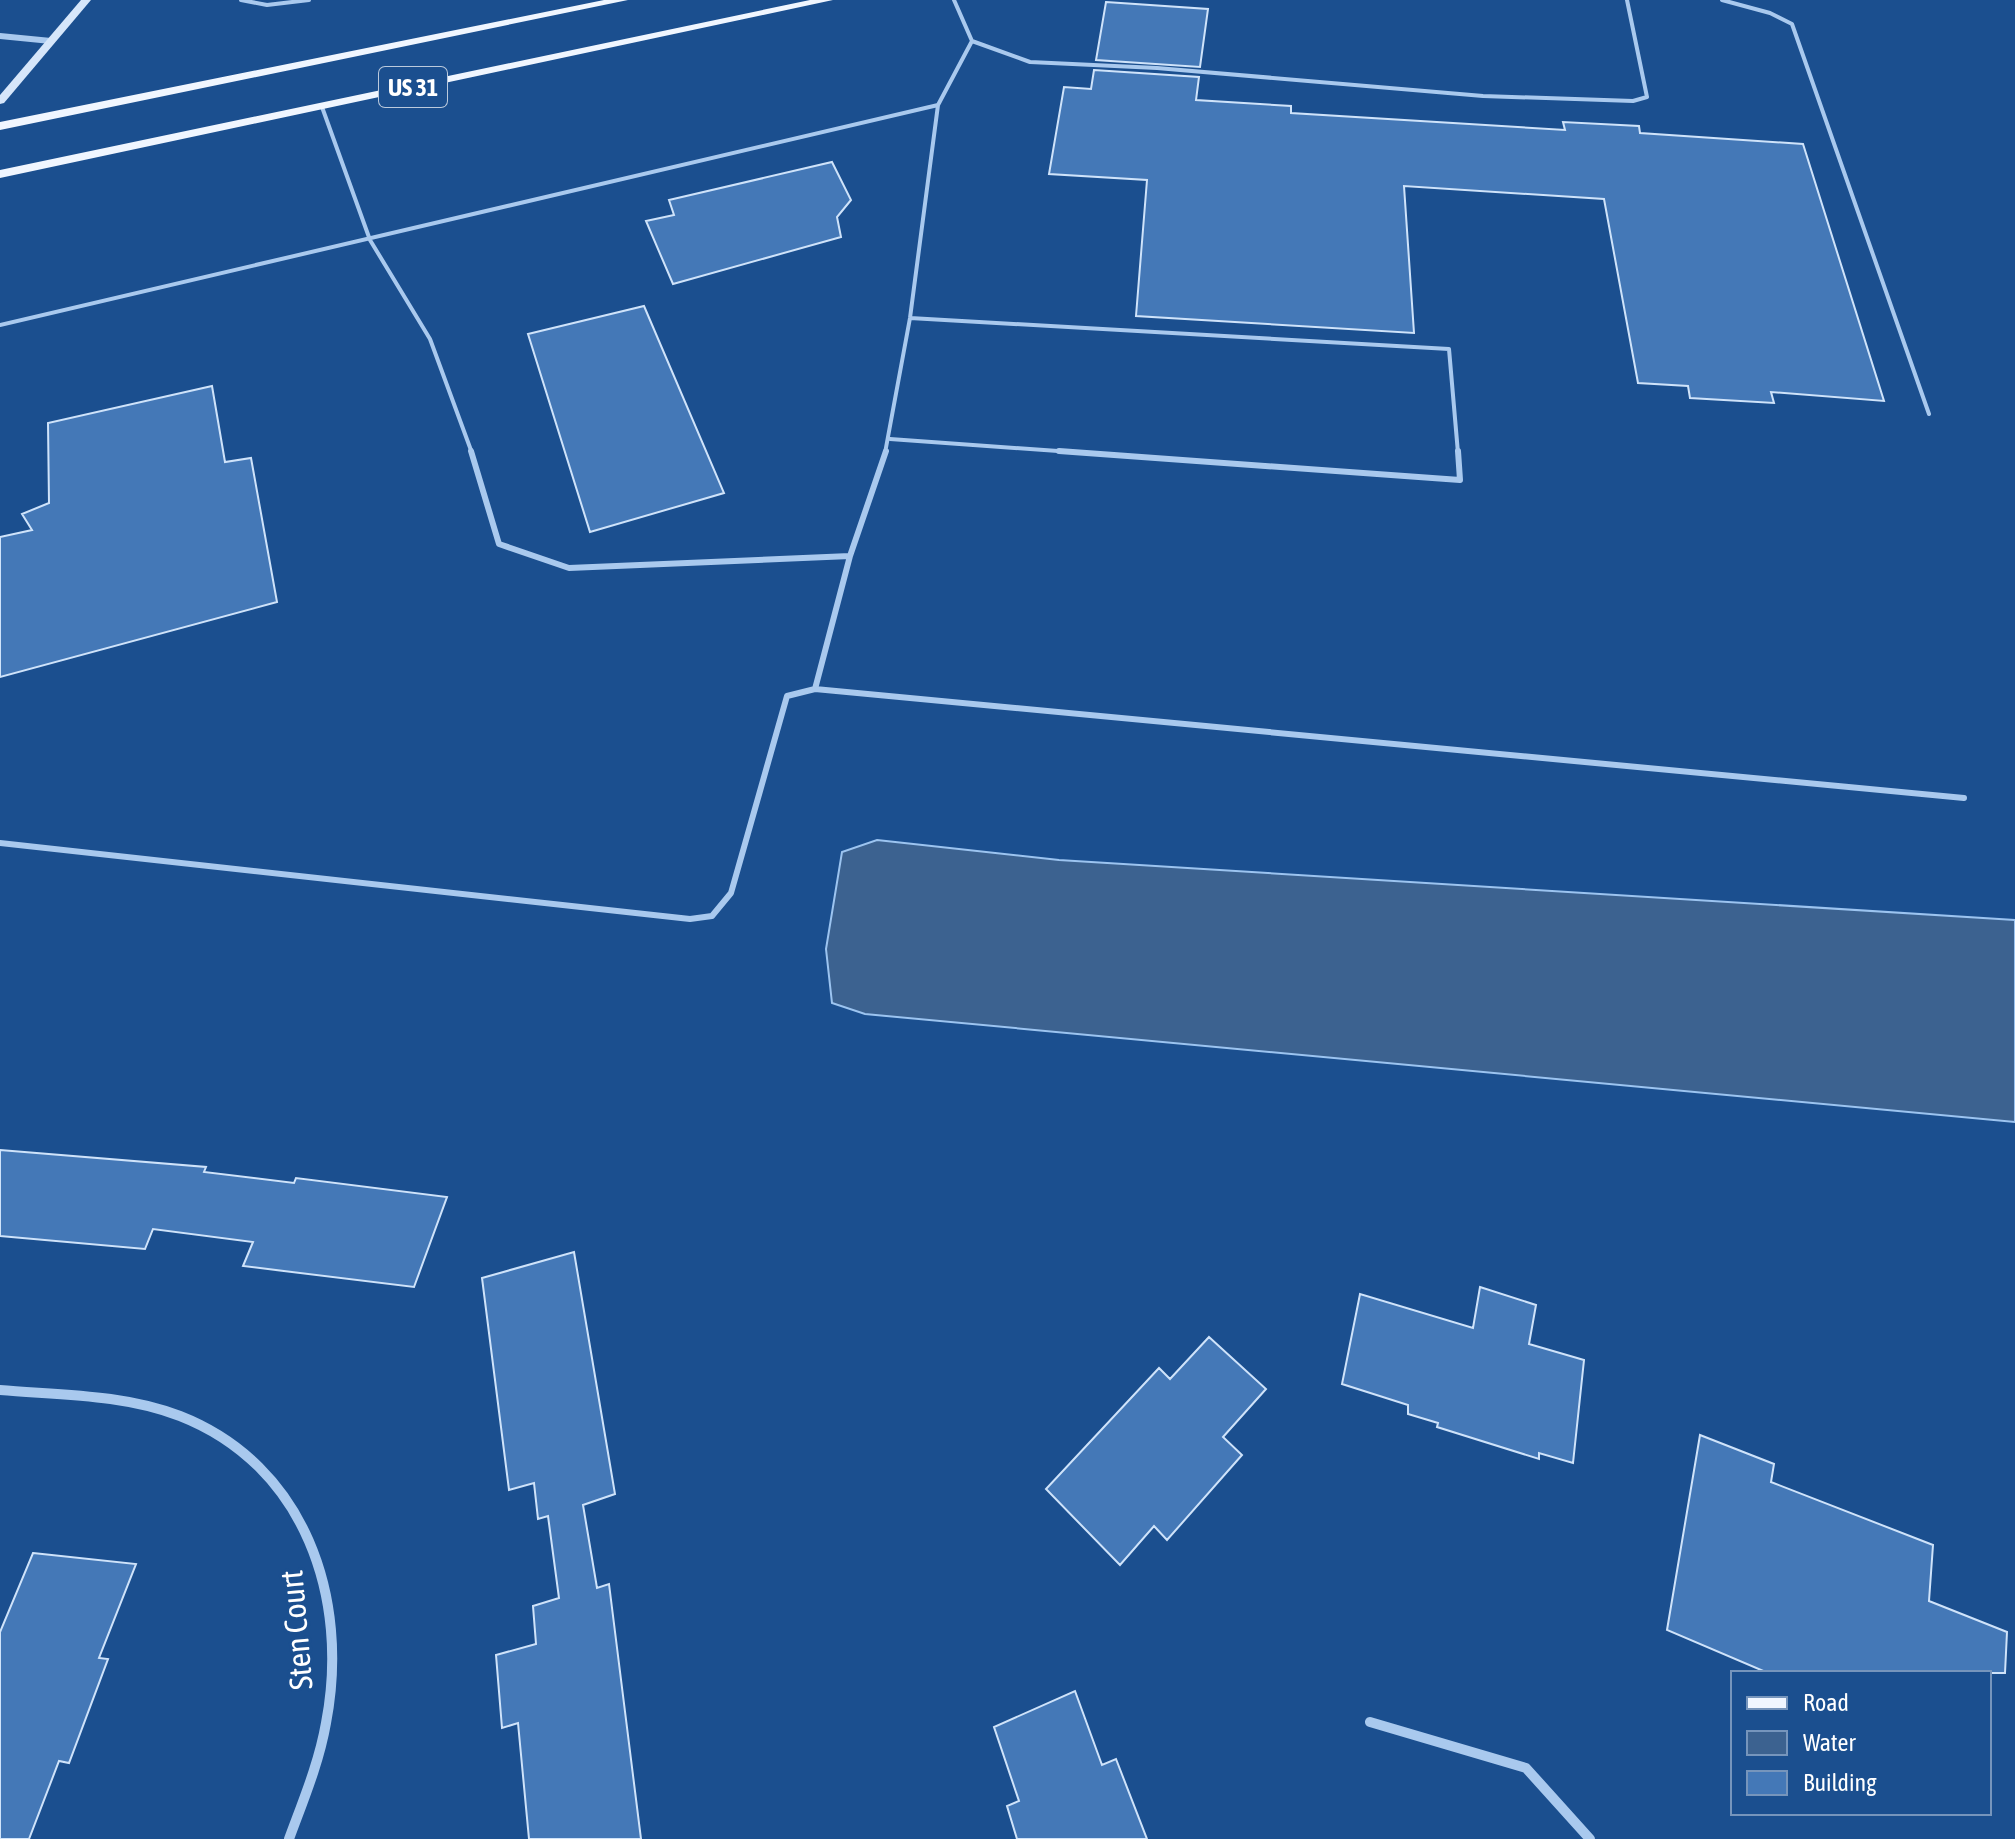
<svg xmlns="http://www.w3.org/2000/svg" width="2015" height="1839" font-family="'Asap Condensed',sans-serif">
<rect width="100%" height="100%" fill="#1b4f8f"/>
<path fill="#3c6290" stroke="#9cc4f0" stroke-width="2" d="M877 840 1059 860 2015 920V1122L865 1014 832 1003 826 949 842 852Z"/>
<path fill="#4478b7" stroke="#cfe3fa" stroke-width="2" d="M1106 2 1208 9 1200 67 1096 60Z
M1094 70 1199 77 1196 100 1291 106V113L1565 130 1563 122 1639 126 1640 133 1803 144 1884 401 1771 392 1774 403 1690 398 1688 386 1638 383 1604 199 1404 186 1414 333 1136 316 1147 180 1049 174 1064 87 1091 89Z
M832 162 851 200 837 217 841 237 673 284 646 221 674 215 669 200Z
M644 306 724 493 590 532 528 334Z
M212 386 225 462 251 458 277 602 0 677V537L32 530 22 514 49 503 48 423Z
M0 1150 206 1167 204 1172 294 1183 296 1178 447 1197 414 1287 243 1266 253 1242 153 1229 145 1249 0 1236Z
M574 1252 615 1494 583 1505 597 1588 609 1584 641 1839H529L518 1723 502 1728 496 1655 536 1644 533 1606 559 1598 548 1516 538 1519 534 1483 509 1490 482 1278Z
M1480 1287 1536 1305 1529 1344 1584 1360 1573 1463 1539 1453V1459L1437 1427 1438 1423 1408 1414V1405L1342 1384 1360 1294 1473 1328Z
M1209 1337 1266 1389 1223 1437 1242 1455 1167 1540 1154 1526 1120 1565 1046 1489 1159 1368 1170 1379Z
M1700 1435 1774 1464 1771 1482 1933 1545 1929 1601 2007 1632 2005 1673H1768L1667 1630Z
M33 1553 136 1564 99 1658 108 1659 69 1763 59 1761 29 1839H0V1632Z
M1075 1691 1102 1765 1116 1759 1147 1839H1017L1007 1806 1019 1801 994 1727Z"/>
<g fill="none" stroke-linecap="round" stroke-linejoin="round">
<path stroke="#a9c9ee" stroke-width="4" d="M241 0 267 5 309 0
M954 0 972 41 1030 62 1157 68 1483 96 1633 101 1647 97 1627 0
M1722 0 1770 13 1792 24 1929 414
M322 107 370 240 430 339 472 453
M910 318 1449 349 1458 453
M0 325 938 105
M890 439 1086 453
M885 453 910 318 938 105 972 41"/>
<path stroke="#a9c9ee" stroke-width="6" d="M471 451 499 544 569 568 850 556 815 689
M1059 451 1460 480 1458 451
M850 556 886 451
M0 843 690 919 712 916 731 893 787 696 815 689 1964 798"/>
<path stroke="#a9c9ee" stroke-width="6" d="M0 36 51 41"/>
<path stroke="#a9c9ee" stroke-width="10" d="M0 1390C59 1395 124 1394 180 1416 305 1465 350 1598 326 1723 319 1763 303 1801 289 1839
M1370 1722 1526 1768 1590 1839"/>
<path fill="#d6e6fa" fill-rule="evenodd" d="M81 0H91L4 103 0 104V95Z"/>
<path fill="#f0f6ff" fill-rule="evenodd" d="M604 0H628L0 130V122Z
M810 0H833L0 178V170Z"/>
</g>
<g text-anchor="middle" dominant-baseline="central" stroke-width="6" stroke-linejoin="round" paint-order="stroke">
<rect fill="#1b4f8f" stroke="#bbcadd" stroke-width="2" x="379" y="67" width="68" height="40" rx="6"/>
<g font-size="24" font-weight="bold" fill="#fff">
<text x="413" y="87">US 31</text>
</g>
<g font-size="32" fill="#fff" stroke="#1b4f8f">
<text transform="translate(296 1630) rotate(-95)">Sten Court</text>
</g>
</g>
<rect x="1731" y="1671" width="260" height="144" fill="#1b4f8f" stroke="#7695bc" stroke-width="2"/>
<rect x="1747" y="1697" width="40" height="12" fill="#f0f6ff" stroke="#7695bc" stroke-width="2"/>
<text x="1803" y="1711" font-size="24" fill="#ffffff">Road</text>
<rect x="1747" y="1731" width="40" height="24" fill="#3c6290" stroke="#7695bc" stroke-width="2"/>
<text x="1803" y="1751" font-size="24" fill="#ffffff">Water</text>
<rect x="1747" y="1771" width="40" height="24" fill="#4478b7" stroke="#7695bc" stroke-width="2"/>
<text x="1803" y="1791" font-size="24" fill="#ffffff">Building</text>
</svg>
